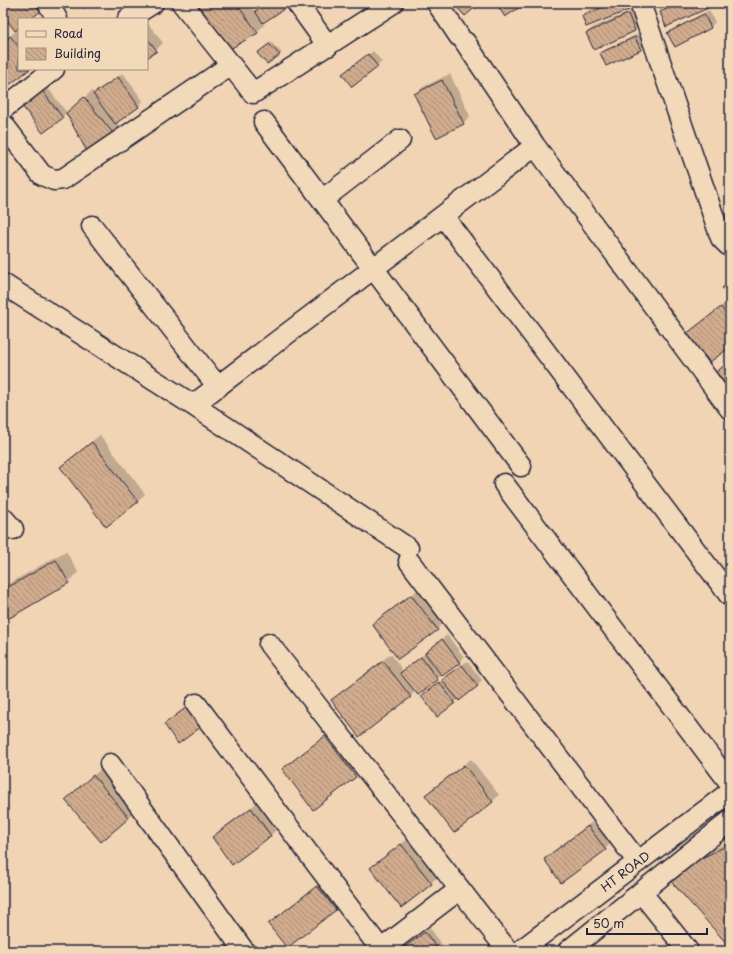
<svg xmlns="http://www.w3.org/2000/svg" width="733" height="954" font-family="'Playpen Sans',sans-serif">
<defs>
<pattern id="building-back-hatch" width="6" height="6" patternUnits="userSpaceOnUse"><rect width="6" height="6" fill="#d1ac8e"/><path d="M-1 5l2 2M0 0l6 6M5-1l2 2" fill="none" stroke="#a98c75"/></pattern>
</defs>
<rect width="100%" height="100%" fill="#f0d4b3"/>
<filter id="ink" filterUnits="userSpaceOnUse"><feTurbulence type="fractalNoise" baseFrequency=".025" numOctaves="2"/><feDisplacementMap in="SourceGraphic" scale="8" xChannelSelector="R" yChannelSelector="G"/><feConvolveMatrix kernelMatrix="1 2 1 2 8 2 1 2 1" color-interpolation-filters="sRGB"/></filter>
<g filter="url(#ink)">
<path fill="#0003" d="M9 3H44L29 19H19V27L17 28 19 31V69H28L3 85V41L16 31 3 13V8Z
M198 3H248L255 12 260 7V8L269 3H291L262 22 264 25 257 32Z
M607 3H633V5L629 9 583 16 587 11Z
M677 3H711L707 7 661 13 666 8Z
M633 10 640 25 635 30 594 49 587 33 592 28Z
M709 10 715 22 711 27 675 45 669 33 673 29Z
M147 22 163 43 156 50 147 57Z
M640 33 645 44 640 49 601 54 606 49Z
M271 42 282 53 267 63 260 51Z
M373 51 382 62 377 66 348 70Z
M123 73 143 101 139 106 117 122 123 129 115 136 74 106 92 91 94 94 99 89Z
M450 74 470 116 463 123 415 95 423 87Z
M44 83 67 113 62 117 20 102Z
M729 300 730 302V346L695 327Z
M100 435 145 494 138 501 106 526 61 467 68 460Z
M66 551 78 572 69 582 3 620V587Z
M419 589 444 622 437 629 374 624 381 617Z
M447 635 464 657 460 662 443 675 442 674 437 679 416 691 410 696 333 700 340 693 391 654 403 671Z
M467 661 482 680 477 685 437 716 427 692Z
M332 730 362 769 355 776 283 769 291 762Z
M471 759 499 795 492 802 426 795 433 788Z
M101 769 136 810 101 841 73 793Z
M258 802 278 828 271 835 233 864 213 838 220 830Z
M596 819 612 842 605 849 562 881 545 859 552 852Z
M409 838 438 876 431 883 372 868 379 861Z
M730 841V946L676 867Z
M324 879 342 902 335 909 269 924 276 917Z
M430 928 443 946 438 951H400Z
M447 948 449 951H442Z"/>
<path fill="url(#building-back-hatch)" stroke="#22223b" d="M9 3H36L42 10 31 19H19V28L15 31 3 15V8Z
M80 3H90L84 8Z
M197 3H236L258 33 228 50Z
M267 3H287L290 5 263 23 255 11Z
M453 3H479V4L465 16Z
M496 3H526L505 17Z
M576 3H586L578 6Z
M613 3H626L629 10 586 27 582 16Z
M680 3H706L708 8 666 27 660 12Z
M628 14 635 31 594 50 586 33Z
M704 14 711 28 675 47 667 33Z
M10 36 19 47V69H30L4 89 3 87V42Z
M635 37 641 50 606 66 600 53Z
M147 38 157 51 147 58Z
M269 44 280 55 267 64 257 53Z
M368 54 378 67 352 87 342 74Z
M118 77 139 107 115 124 93 94Z
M442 80 464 124 436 138 414 94Z
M39 87 63 118 43 133 19 102Z
M84 97 116 137 89 155 66 113Z
M730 282V297L722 288Z
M721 307 730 320V347L710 362 686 334Z
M730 361V389L716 372Z
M92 442 138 502 106 527 60 467Z
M56 560 69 583 3 622V590Z
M411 595 438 630 398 659 372 624Z
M442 639 460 663 442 676 425 653Z
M421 657 438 680 418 695 400 673Z
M383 661 411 697 359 737 331 700Z
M462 665 478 686 459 701 442 680Z
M439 682 455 703 437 717 421 696Z
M187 707 201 727 178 744 164 724Z
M325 736 356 777 313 810 282 769Z
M464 765 493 802 454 833 425 795Z
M93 775 129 818 101 842 65 800Z
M251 808 271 836 232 865 212 837Z
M588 826 606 850 561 883 544 859Z
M401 844 432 884 401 908 370 868Z
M724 847 730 857V947L666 876Z
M317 886 336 910 287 948 268 924Z
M425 932 439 951H399Z"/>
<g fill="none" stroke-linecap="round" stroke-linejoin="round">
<g stroke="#22223b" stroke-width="23">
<path id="minor" d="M48 3 57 19
M182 3 253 93 393 3
M297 3 328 46
M437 3 459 36
M640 3 721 238 728 245 730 246
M128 19 153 3
M465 42 535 146 730 409
M3 109 54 69
M264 122 521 466
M3 124 42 175 54 180 63 179 231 65
M322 200 400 140
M443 216 730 596
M92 226 218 387
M3 284 193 405 408 548
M193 405 535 146
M504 484 730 783
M3 518 13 529
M409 561 638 862
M269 644 508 951
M196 704 382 951
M110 764 244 951
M641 892 688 951
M379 951 460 889
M520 951 730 792
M568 951 730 821"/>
</g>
<use href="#minor" stroke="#f2d9ba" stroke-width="20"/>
</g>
</g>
<g text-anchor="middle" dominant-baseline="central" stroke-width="3" stroke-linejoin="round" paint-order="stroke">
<g font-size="12" fill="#22223b" stroke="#f2d9ba">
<text transform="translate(625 871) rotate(-37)">HT ROAD</text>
</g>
</g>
<rect width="733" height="954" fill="none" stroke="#f2d9ba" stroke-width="16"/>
<rect x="8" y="8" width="717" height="938" fill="none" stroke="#22223b" stroke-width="1.5" filter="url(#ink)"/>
<rect x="18" y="18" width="130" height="52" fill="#f2d9ba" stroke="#9f9087"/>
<rect x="26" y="31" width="20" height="6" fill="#f2d9ba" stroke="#9f9087"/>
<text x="54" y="38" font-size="12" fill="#22223b">Road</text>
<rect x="26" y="48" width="20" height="12" fill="url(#building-back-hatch)" stroke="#9f9087"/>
<text x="54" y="58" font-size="12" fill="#22223b">Building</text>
<path d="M587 928v6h120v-6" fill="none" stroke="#22223b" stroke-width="2"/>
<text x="593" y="928" font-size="12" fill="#22223b" stroke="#f2d9ba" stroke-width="3" paint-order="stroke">50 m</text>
</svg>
